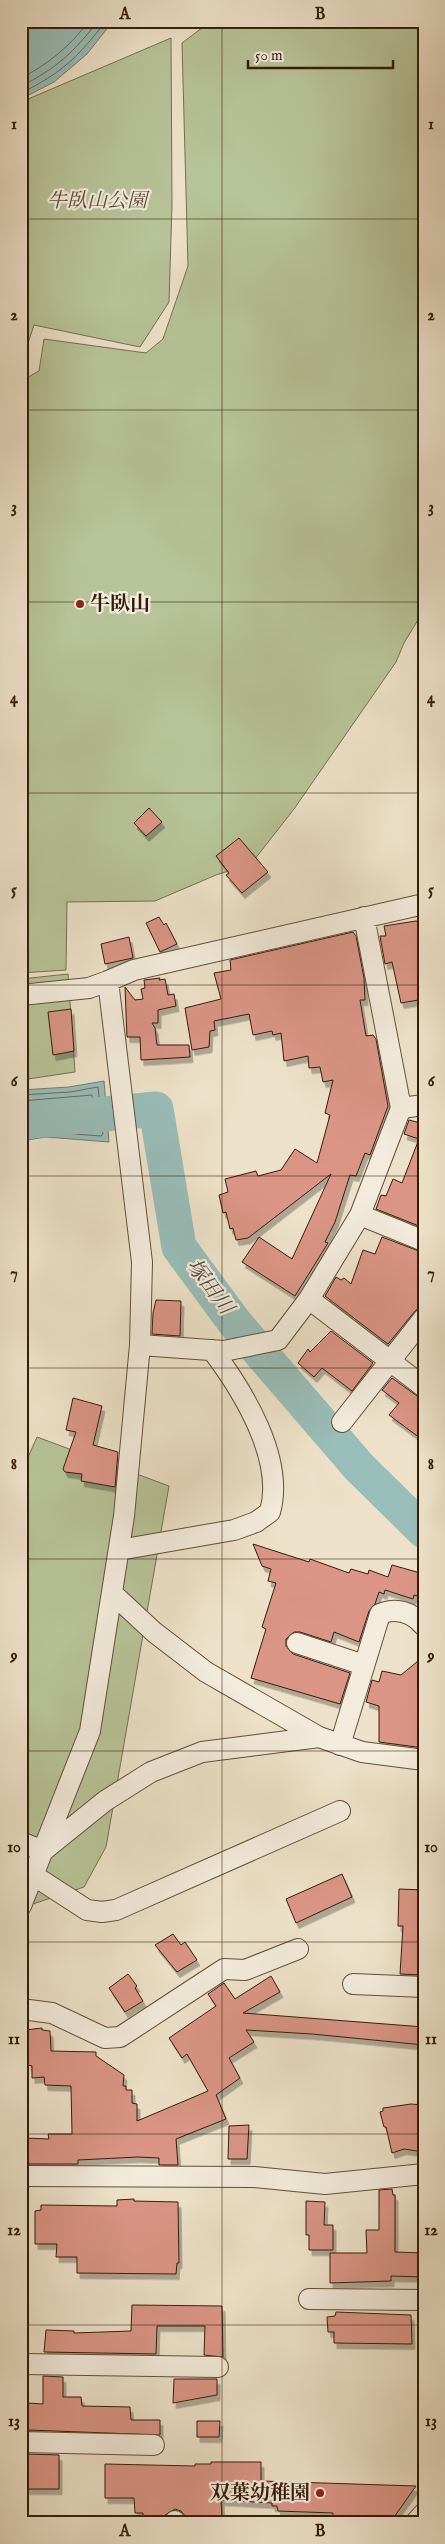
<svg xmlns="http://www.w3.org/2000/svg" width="445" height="2544" font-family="'IM FELL English','Noto Serif JP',serif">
<defs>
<filter id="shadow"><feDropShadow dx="3" dy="5.5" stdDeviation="0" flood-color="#0004"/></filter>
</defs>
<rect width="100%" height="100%" fill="#ede2c9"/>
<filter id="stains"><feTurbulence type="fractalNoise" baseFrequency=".004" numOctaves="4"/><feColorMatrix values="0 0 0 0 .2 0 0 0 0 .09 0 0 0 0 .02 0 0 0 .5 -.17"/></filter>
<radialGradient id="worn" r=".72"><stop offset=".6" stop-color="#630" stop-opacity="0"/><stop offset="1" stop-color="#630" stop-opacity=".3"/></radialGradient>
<path fill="#b7c398" stroke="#767050" d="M211 21H424V610L404 643 396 662 294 809 251 864 216 875 155 901 67 902 66 970 21 973V381L39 371 44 339 146 353 163 339 188 266 182 43Z
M171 38 172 205 169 302 140 347 34 325 21 364V102Z
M68 974 75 1072 21 1080V979Z
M37 1437 169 1486 106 1847 84 1887 21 1908V1473Z"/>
<path fill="#99bdb8" stroke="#717d72" d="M21 21H113L87 54 54 82 21 99Z
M104 1081 109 1142 46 1137 21 1141V1090L69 1087Z"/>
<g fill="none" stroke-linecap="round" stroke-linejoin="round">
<path stroke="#676c60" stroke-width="1" d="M21 78C49 64 70 46 89 21
M21 86C56 69 74 52 98 21
M21 93C62 73 78 57 106 21
M21 1095 70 1092 98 1087 103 1134 101 1136 47 1132 21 1136
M21 1101 92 1095 96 1127 94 1130 47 1126 21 1130
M21 1109 85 1104 88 1119 86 1121 47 1118 21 1122"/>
<path stroke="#99bdb8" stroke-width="35" d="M21 1122 156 1109 179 1247 235 1323 359 1467 424 1531"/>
</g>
<path fill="#da9586" stroke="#351c09" filter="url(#shadow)" d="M149 808 162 822 146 836 134 823Z
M239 838 268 872 242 893 226 875 229 873 216 856Z
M159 917 164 925 166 923 177 944 160 952 146 923Z
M416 921 421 922 424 937V999L401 1003 392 962 385 964 380 936H386L384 926Z
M353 932 356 936 364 978 365 1000H360L366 1036 373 1035 376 1039 388 1106 370 1155 365 1153 356 1176 350 1175 335 1222 325 1242 328 1243 295 1296 242 1262 259 1237 292 1259 331 1174 248 1238 236 1240 233 1228 230 1229 226 1212 223 1213 219 1195 228 1192 225 1179 256 1171 258 1176 281 1170 295 1149 317 1163 330 1115 325 1113 333 1080 323 1082 320 1067 309 1068 308 1056 284 1061 281 1033 273 1035 272 1031 253 1035 249 1014 214 1021 215 1030 210 1031 209 1047 192 1050 185 1008 221 999 214 973 231 970 230 960Z
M129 937 133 958 105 964 101 944Z
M160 978 159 980 165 979 168 995 174 994 176 1006 158 1010V1023H152L155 1028 157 1045H189L190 1057 141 1060 140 1037H127L125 987 135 1000 143 999 141 989 145 988 144 980Z
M71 1009 74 1051 53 1055 48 1012Z
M409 1120 424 1124V1228L376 1209 381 1195 386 1196 393 1179 402 1183 419 1139 404 1134Z
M382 1237 424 1253V1305L415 1311 388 1344 325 1296 336 1277 341 1280 344 1278 351 1284 363 1250 375 1254Z
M156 1300 181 1301 180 1336 152 1334 153 1313Z
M331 1331 373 1363 352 1391 322 1368 314 1377 298 1363 308 1349 310 1352Z
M392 1378 424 1401V1441L389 1415 399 1403 382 1390Z
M73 1398 102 1406 93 1445 118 1452 115 1487 81 1481 82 1474 65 1472 63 1469 76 1432 66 1430Z
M253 1544 309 1562 310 1559 349 1573 351 1569 368 1574 369 1570 388 1577 392 1565 424 1574V1598L414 1595 413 1599 385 1590 384 1594 379 1592 375 1604 369 1611 359 1642 334 1632 331 1642 300 1632H294L286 1639V1646L293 1654 350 1673 340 1704 251 1678 266 1629 262 1627 276 1583 268 1581 271 1569 262 1566Z
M424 1656V1748L379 1742V1706L366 1702 372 1680 379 1682 382 1671 401 1675Z
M342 1874 352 1897 296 1923 286 1899Z
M399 1889 424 1890V1975L400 1974 403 1926H398Z
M173 1934 181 1945 185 1942 197 1960 177 1972 155 1945Z
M128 1974 137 1986 135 1988 143 2001 125 2012 109 1988Z
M271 1976 280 1992 243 2013 424 2027V2045L312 2034 246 2030 254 2042 229 2058 240 2078 216 2095 226 2119 176 2139 178 2165H159V2158L138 2157 78 2160V2164H24L25 2138 49 2139 48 2134H72L71 2086 45 2085 44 2077 32 2078V2066L28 2065V2055L24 2054 23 2038H26V2030L42 2028V2030L50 2031 51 2051 96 2052V2056L124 2075 123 2086H126V2090H132V2103L137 2104V2121L208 2091 187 2054 182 2058 169 2038 216 2006 208 1994 224 1983 235 1999Z
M411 2104 424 2105V2152L404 2149 392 2153 386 2127H384L380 2112 383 2111V2108Z
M249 2125 247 2159H228L229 2126Z
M392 2189 393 2195H395V2252L424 2253V2277L391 2276V2281L330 2283V2253H367L366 2230H379V2190Z
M134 2199V2201L178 2202 179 2263H177L176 2274 77 2273V2257H56L57 2244H35V2211L41 2210V2205L117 2206V2200Z
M306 2201 325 2202 324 2225H333V2250H309V2235H306Z
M132 2305 222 2306 223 2357 204 2355 205 2326H157L156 2354 44 2352 46 2330 74 2331V2333L131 2331Z
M336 2312 411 2315 412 2344 334 2343V2332H328L327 2317 335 2316Z
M43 2376 63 2377V2397H81L82 2406 130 2407 131 2420H160V2435L28 2430 24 2428 25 2408 28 2407V2403L43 2404Z
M174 2379H217V2395L173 2403Z
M197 2421H220L219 2437H197Z
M26 2454 59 2455V2489H21V2459H26Z
M211 2462H261V2481L416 2486 392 2520 381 2521V2523H333V2513L278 2511 277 2506H272V2503L221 2500 222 2517H186L181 2511 175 2509 162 2517V2523H143V2513H135L134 2498H105V2464L195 2466V2464H211Z"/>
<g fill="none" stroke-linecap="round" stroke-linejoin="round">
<g stroke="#634e39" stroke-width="22">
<path id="minor" d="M21 995 89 988 108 981
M401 1108 424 1105
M360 1215 424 1241
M309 1299 424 1387
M140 1345 224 1351 278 1340 309 1299 360 1215 401 1108 364 917
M342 1422 424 1318
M119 1550 234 1530 256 1522 270 1512C285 1459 243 1391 212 1350
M112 1593 154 1632 206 1672 319 1737
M297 1643 364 1665
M340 1745 380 1614C397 1607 412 1612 424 1626
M21 1842 43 1851 105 1801 151 1772 202 1752 319 1737 362 1752 424 1760
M33 1875 87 1910 102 1912 116 1910 340 1811
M21 1906 90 1731 124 1516 140 1345 142 1262 108 981 134 970 424 904
M353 1984 424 1987
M21 2009 52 2013 105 2038 120 2037 224 1969 245 1970 298 1949
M21 2176 254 2177 325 2184 424 2174
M309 2299 424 2300
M21 2364 218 2367
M21 2442 154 2445
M175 2523V2521
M415 2523 424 2513"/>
</g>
<use href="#minor" stroke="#f3ecdc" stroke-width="20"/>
</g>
<path fill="none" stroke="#351c09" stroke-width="1" stroke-opacity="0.55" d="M222 21V2523M21 219H424M21 410H424M21 602H424M21 793H424M21 985H424M21 1176H424M21 1368H424M21 1559H424M21 1751H424M21 1942H424M21 2134H424M21 2325H424"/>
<g fill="#8f2418" stroke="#f3ecdc" stroke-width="2">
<circle cx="80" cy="604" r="5"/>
<circle cx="320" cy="2493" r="5"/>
</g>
<g text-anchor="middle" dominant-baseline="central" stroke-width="4.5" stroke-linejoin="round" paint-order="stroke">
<g font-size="20" font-style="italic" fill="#5c4e34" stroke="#f3ecdc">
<text x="97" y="201">牛臥山公園</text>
</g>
<g font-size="20" font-weight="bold" fill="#351c09" stroke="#f3ecdc" text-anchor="start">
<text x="90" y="604">牛臥山</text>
<text x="310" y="2493" text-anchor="end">双葉幼稚園</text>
</g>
<g font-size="21" font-style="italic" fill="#534c3e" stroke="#f3ecdc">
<text transform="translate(209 1287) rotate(53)">塚田川</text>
</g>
</g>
<rect width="445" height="2544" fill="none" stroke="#ede2c9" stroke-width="55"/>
<path d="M248 60v8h145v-8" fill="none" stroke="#351c09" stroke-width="2.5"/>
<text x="255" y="60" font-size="15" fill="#351c09" stroke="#f3ecdc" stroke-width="4" paint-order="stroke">50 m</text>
<rect x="28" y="28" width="390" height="2488" fill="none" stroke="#351c09" stroke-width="2"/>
<g font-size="16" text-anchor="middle" font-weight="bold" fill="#351c09">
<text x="125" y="19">A</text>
<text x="320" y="19">B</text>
<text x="14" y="129">1</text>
<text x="431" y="129">1</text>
<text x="14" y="320">2</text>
<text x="431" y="320">2</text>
<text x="14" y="512">3</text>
<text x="431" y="512">3</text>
<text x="14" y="703">4</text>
<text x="431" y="703">4</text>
<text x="14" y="895">5</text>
<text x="431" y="895">5</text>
<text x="14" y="1086">6</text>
<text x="431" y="1086">6</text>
<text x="14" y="1278">7</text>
<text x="431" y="1278">7</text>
<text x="14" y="1469">8</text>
<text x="431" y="1469">8</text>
<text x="14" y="1661">9</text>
<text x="431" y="1661">9</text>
<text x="14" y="1852">10</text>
<text x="431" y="1852">10</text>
<text x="14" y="2044">11</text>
<text x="431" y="2044">11</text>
<text x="14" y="2235">12</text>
<text x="431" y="2235">12</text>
<text x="14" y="2426">13</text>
<text x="431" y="2426">13</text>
<text x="125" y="2536">A</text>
<text x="320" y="2536">B</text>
</g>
<rect width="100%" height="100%" filter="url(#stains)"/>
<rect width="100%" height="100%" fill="url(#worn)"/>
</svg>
